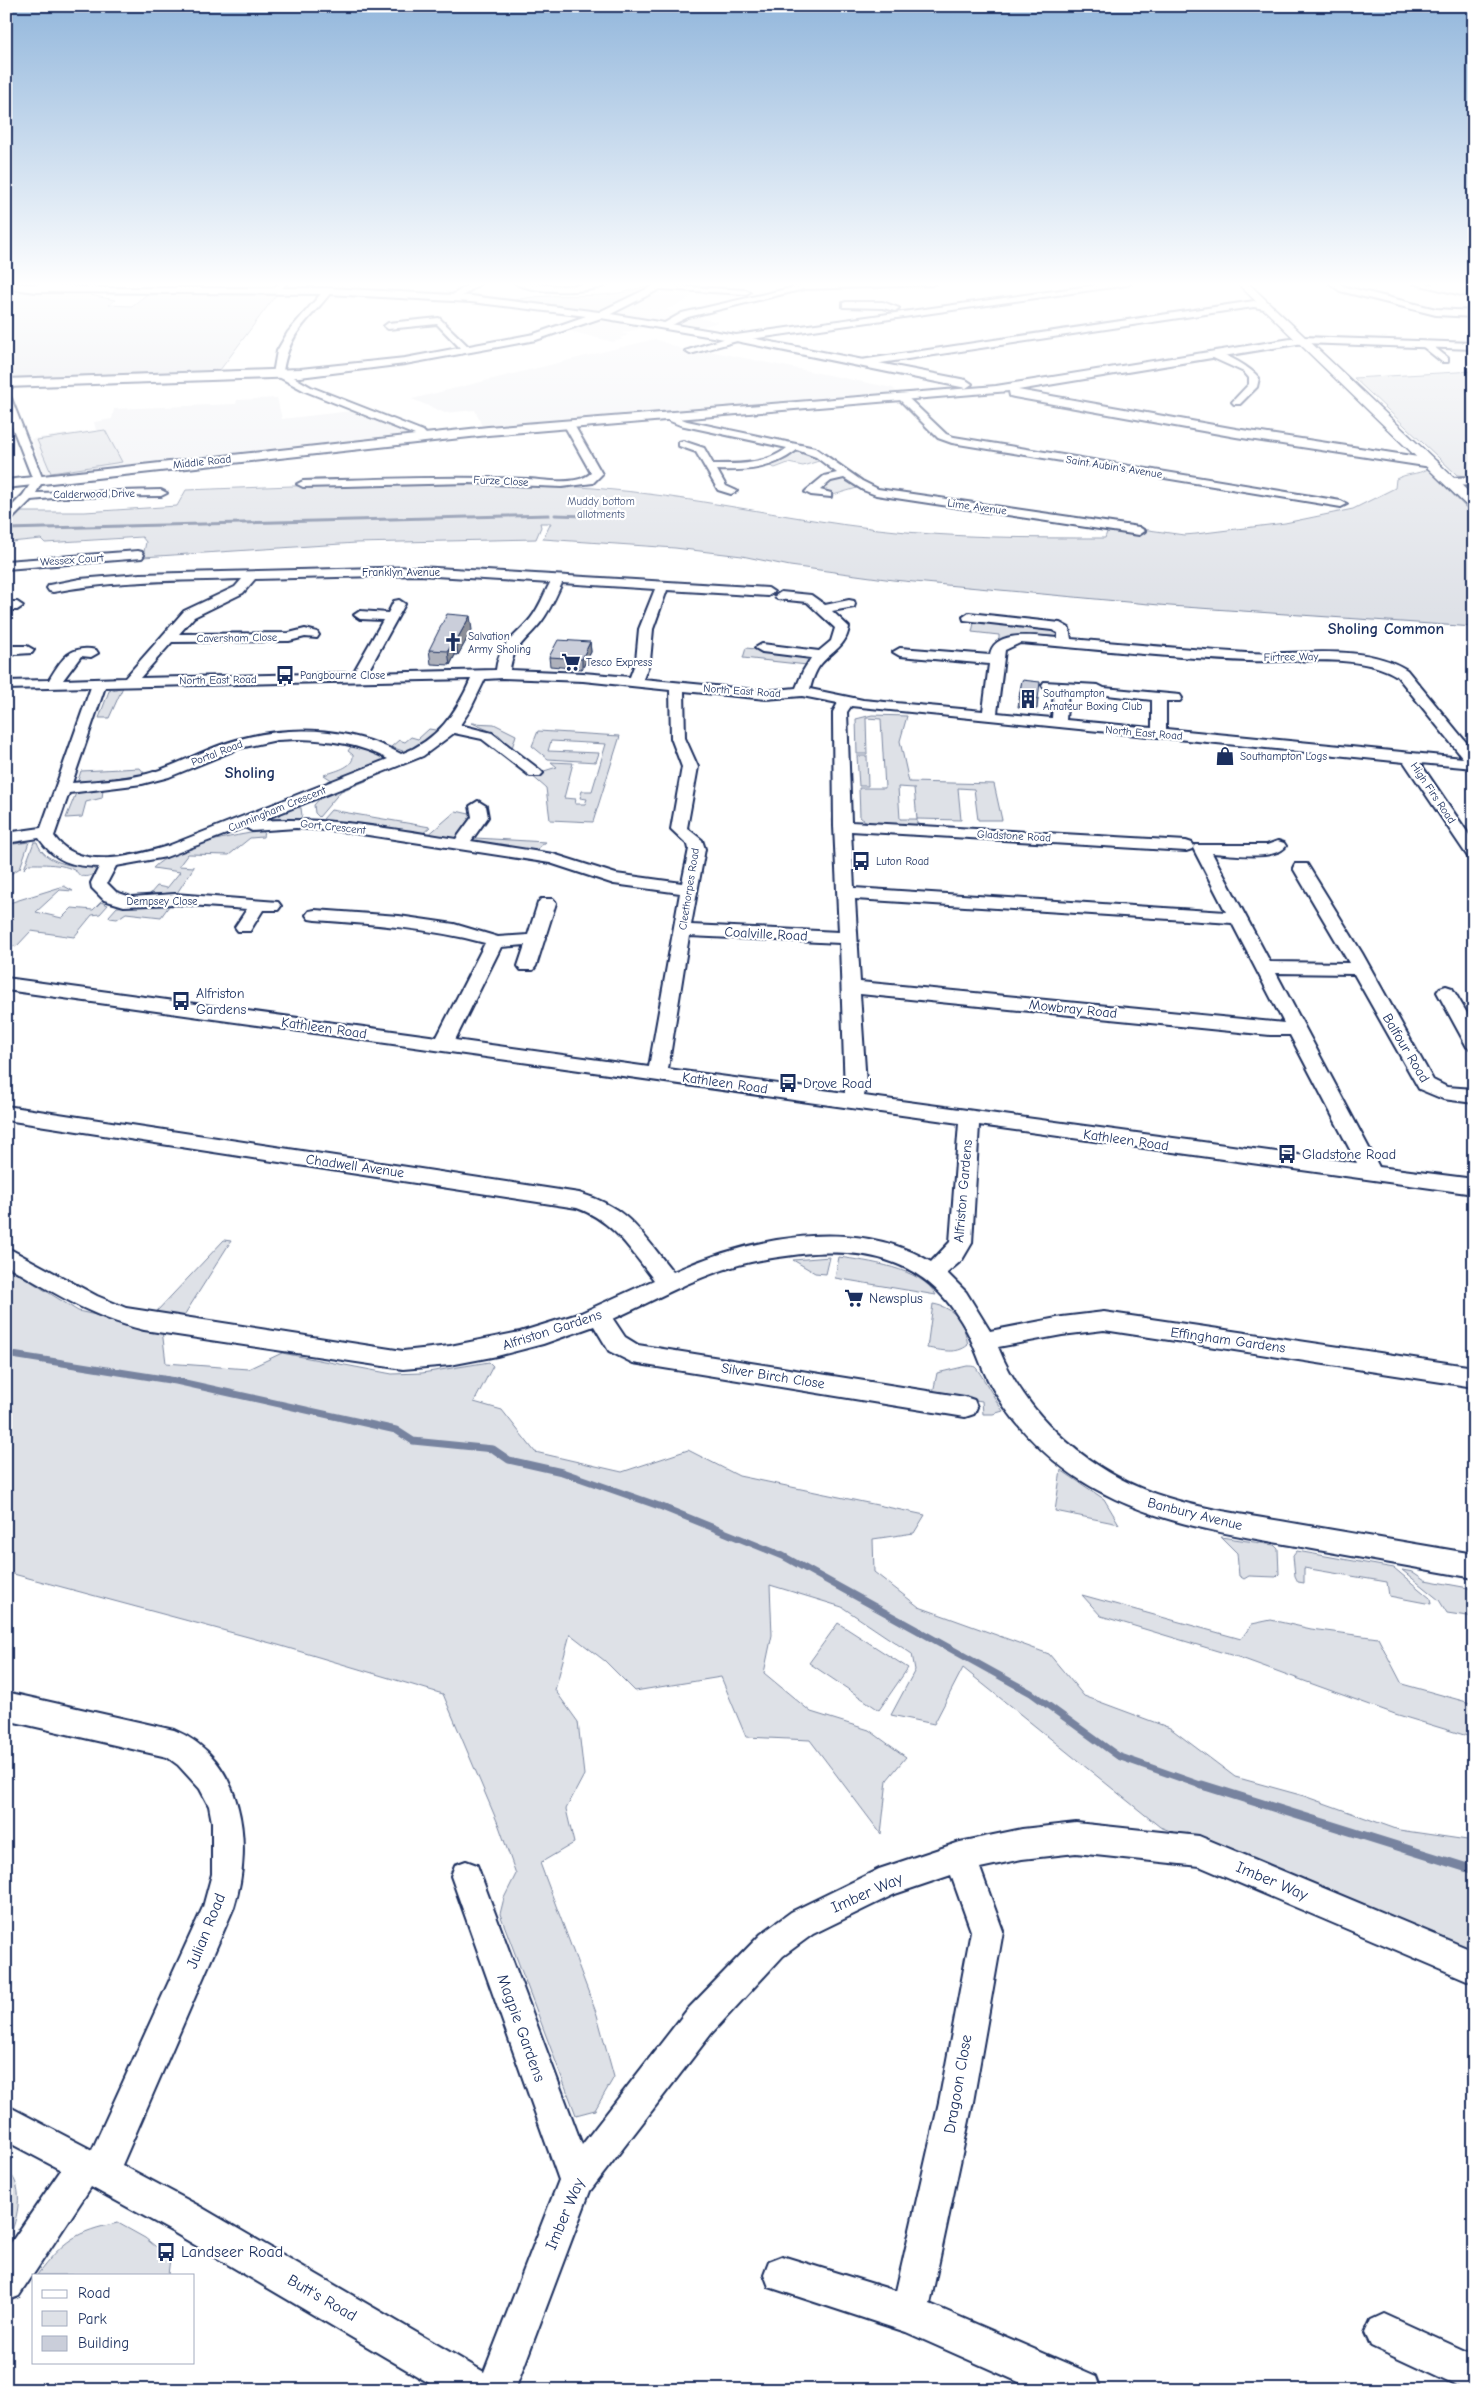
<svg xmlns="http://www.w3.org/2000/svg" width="1480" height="2396" font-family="'Comic Neue',sans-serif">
<rect width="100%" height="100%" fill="#fff"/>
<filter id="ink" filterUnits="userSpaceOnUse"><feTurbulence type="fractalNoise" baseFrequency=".02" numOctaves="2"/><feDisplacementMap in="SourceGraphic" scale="10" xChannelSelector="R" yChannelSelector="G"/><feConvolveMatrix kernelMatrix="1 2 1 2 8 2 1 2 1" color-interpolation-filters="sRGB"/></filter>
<g filter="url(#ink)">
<path fill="#eff0f4" d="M661 289 693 292 686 301 665 310 682 313 662 323 622 333 628 335 620 338 623 339 613 342 566 330 600 318Z
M693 315 703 319 719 322 697 328 673 325Z
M655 339 692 353 704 350 893 388 903 398 484 431 475 410 445 413 412 399Z
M277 398 282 419 351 411 409 434 45 477 31 439 96 430 94 422 112 419 114 409 236 404 237 400Z"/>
<path fill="#dee1e7" stroke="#7c88a2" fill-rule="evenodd" d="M648 285 654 286 598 311 511 301C557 289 602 304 648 285Z
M6 287 91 292 90 295 115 300 109 305 132 306 146 295 279 291 217 374 6 380Z
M1474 371V477L1457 475 1354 378Z
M105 430 122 462 51 473 37 440Z
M801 449 822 460 803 466 788 463 775 468 770 466 787 459Z
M1428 469 1474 516V627L1170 606 893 580 790 566 742 556 675 548 543 539 551 523H540L541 527 536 539 356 543 143 557 146 542 142 537 45 543 41 539 11 542 6 546V512H85L177 506 186 490C322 485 458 478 594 488 690 496 783 518 878 529 953 538 1030 538 1105 538L1107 532H1140L1142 529 1184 535 1196 534 1285 523 1353 509 1395 488 1396 479C1407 473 1416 475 1428 469Z
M837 478H842L857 488 833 495 822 492 818 488 829 480Z
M982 620 1035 625 1060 632 1054 637 1019 635 999 640V635L972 632 974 623Z
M746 648 792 653 810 659 807 665 743 658Z
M123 687 109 718H99L109 691Z
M872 715 907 716 900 741 909 782 994 784 1002 820H978L974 789 958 788 961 820 917 819V825C901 825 872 829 860 817L859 788H885L881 719 866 718 867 754H857L856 719ZM898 787 914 788 917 819H900Z
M472 723 494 724 516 735 512 748 499 735Z
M429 729 442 731 426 743 406 752 391 747 399 740 405 742 411 737 418 739Z
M538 731 620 736 593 822 550 820 546 788 531 775 557 767 551 762 573 763 564 798 576 799 575 804H585L587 799 580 798 582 791H592L606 744 551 741 548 751 599 753 596 762 548 759 532 746Z
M352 745 383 757 384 760 333 781 324 775C334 771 354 768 353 755L348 751Z
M857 756H867L868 786H859Z
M140 768 145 774 79 783 78 780 81 771Z
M369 777 371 779 341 791 319 817 315 813 314 805 322 796Z
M103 790 102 798 86 802 82 817 66 818 76 793Z
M295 807 301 808 302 816 299 819 272 821 269 818Z
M331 810 430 827 421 835 323 819Z
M456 811 474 815 461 838 454 840 427 836Z
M264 831 263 837 250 838 229 855 188 854 179 866 194 867 177 893 150 894 157 886 167 888 180 872 153 868C174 846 235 835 264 831Z
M475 838 546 842 533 852 477 843 472 839Z
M29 842 20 868 6 877V863L12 853H6V845Z
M34 842H37C44 864 73 866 93 868L96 871C92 877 86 877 80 876 73 863 43 864 29 864L24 869Z
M64 886 73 891 60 890 36 912 62 918 72 908 93 910 101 902 108 905 100 914 92 915 74 937 31 931 16 947 6 942V904Z
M151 905 169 906 161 917 126 913 117 919 110 918 109 916 117 907Z
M224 1240 231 1241 183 1317 156 1312Z
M830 1257 826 1274 815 1273 793 1260Z
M839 1257C866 1261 922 1268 936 1295L835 1278Z
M6 1266 78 1311 162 1330 166 1363 248 1369 282 1353 392 1374 422 1373 489 1362 493 1366 474 1402 502 1410 535 1452 622 1472 688 1450 739 1476 925 1515 914 1533 873 1539 874 1572 919 1607 1049 1654 1084 1696 1170 1728 1235 1777 1304 1796 1399 1830 1474 1841V1950L1160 1827 963 1668 934 1724 891 1715 915 1670 912 1654 842 1607 770 1585 772 1635 764 1673 811 1712 869 1730 906 1757 887 1780 881 1834 810 1740 746 1737 721 1677 635 1691 605 1661 570 1634 555 1690 578 1722 584 1775 566 1809 574 1843 540 1863 597 2015 614 2077 595 2110 576 2115 500 1914 504 1898 516 1874 499 1826 443 1694 278 1645 6 1572Z
M933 1304C956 1308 964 1323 968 1345 956 1355 941 1350 927 1348Z
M967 1366C970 1366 973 1366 975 1367 978 1368 998 1405 1003 1411L993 1414H983L982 1401 933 1393 937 1373Z
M1061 1470 1104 1499 1119 1524 1055 1511Z
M1221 1537 1274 1545 1278 1549 1279 1574 1276 1577 1249 1576 1244 1579 1239 1576 1237 1553Z
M1297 1551 1394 1568 1430 1598 1431 1604 1389 1596 1387 1582 1304 1568V1583L1298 1582 1295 1576 1293 1556Z
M1402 1570 1413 1572 1425 1580 1474 1589V1617L1447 1613 1439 1600Z
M1082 1595 1241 1639 1252 1624 1271 1620 1311 1629 1378 1638 1402 1684 1474 1704V1738L1395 1714 1241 1658 1101 1616Z
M838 1623 908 1668 879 1710 809 1663Z
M6 2170C28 2186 16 2225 6 2244Z
M118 2223 145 2238 170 2258 168 2275H37C63 2241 76 2231 118 2223Z"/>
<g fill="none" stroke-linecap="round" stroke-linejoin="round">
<path stroke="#77839f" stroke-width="3" d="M555 515 619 517
M6 529 549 515"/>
<path stroke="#77839f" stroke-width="7" d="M6 1354 176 1381 396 1430 413 1441 493 1449 509 1460 562 1472 662 1507 783 1556 1031 1693 1118 1756 1206 1787"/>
<path stroke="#77839f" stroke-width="9" d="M1202 1785 1474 1870"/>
<g stroke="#1b2f5e" stroke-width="4">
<path id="minor" d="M42 283H52L39 291H33V287Z
M279 283H287L279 292H273L272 290Z
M472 283H481L458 299H452V295Z
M515 283 563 286 611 283C596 294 530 294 515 283Z
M862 283H936L932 285 804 289 688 317 666 328 659 326 682 313 804 285Z
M1112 283H1131L1127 285 737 341 690 354 685 351 736 335Z
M1329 283H1338L1346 287 1436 309 1474 311V317L1436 315 1340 291Z
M1412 283H1426L1474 293V298Z
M657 285 746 290 750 292 746 294 660 289 656 287Z
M325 289 332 291C308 322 290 330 283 371L311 387 423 431 429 437 428 439H420L415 435 305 391 273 374 277 351 288 332Z
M1254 301 1273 307 1269 310 1254 307 1232 310 861 366 856 363 861 360Z
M846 302H883L899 308 895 311 883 308 843 307V303Z
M439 318 470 348V352H464L437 324 388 329 384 326 388 323Z
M1422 342H1428L1448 358V362H1442L1422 346Z
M1211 353C1224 351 1251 368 1259 378L1257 387 1240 404H1234L1232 402 1249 384V378L1244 372 1211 357Z
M6 395 11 398 43 480 36 493 161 490 167 493 161 496 64 497 31 500 10 521 6 522V512L23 495 33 480 6 411Z
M903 395 906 396 946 434 954 437 1341 501 1347 504 1341 507 952 443 938 438 900 400V396Z
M669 414 687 421 815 448 862 481 878 489 1139 527 1145 531 1139 535 876 495 863 490 844 478 831 481 820 490 831 493V497L811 495 805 492 807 490 824 476 837 473 816 457 797 450C773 469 747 471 717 470L726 486 737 491 731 494 718 490 696 452 679 446V442L683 441 704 448 713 464C740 464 765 465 787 448L680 425 665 419 664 417Z
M569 422 574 425 602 474 593 483 562 487 469 483 303 487 297 484 303 481C378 479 453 476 528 479 546 480 577 486 591 473L564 425Z
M138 551 142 552 144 555 142 558 6 569V561Z
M419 567 768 588 774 592 768 596 667 590 653 629 650 661 643 679 766 691 796 688 803 671 811 658 762 652 755 648 762 644 819 651 831 641 835 628 807 602 777 599 775 596 781 592 811 595 825 605 849 600 854 601 855 604 854 607 832 611 849 627C846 647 833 650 821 664 815 671 812 681 810 689L863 700 983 711 989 664 900 656 893 652 900 648 990 655C994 628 1039 637 1058 638V633L1052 630 964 620 963 617 969 613 1060 623 1069 628 1071 639C1130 644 1188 649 1246 653 1296 656 1363 642 1407 670L1474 752V768L1420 763 1474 842V859L1468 857 1404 762 851 706 847 712 851 822 1186 841 1192 843 1194 846 1192 849 1186 851 851 831 854 888 1226 912 1193 848 1195 845H1267L1278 841 1284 843 1286 846C1276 861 1229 854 1212 853L1270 962 1349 963 1293 868 1295 864H1307L1362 953 1433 1080 1447 1087 1474 1089V1103L1443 1099 1419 1089 1354 974 1276 973 1379 1167 1474 1179V1194L979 1125 972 1243 962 1260 947 1273 966 1292 990 1331 1062 1317 1104 1312 1474 1367V1387L1104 1330 1062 1335 998 1347C1027 1419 1094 1476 1168 1498 1210 1511 1255 1516 1298 1524 1357 1534 1415 1544 1474 1554V1578C1415 1567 1355 1557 1296 1546 1222 1533 1148 1522 1082 1481 1044 1457 1009 1420 988 1380 978 1360 973 1339 961 1321 924 1259 867 1248 801 1254 778 1257 754 1260 732 1267 691 1279 653 1301 613 1319L625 1337 638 1345 965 1397 974 1400 977 1407 974 1414 965 1417 633 1363 609 1351 594 1326 543 1344 497 1356 450 1365 403 1369 144 1330C91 1317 53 1292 6 1265V1247L97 1296 126 1308 403 1351 450 1346 520 1332 581 1313 654 1280C631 1251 614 1221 577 1208L6 1120V1106L579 1193C630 1208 641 1233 673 1272 750 1238 855 1215 931 1262L950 1242 959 1123 6 990V978L437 1037 485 943C429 928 372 924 315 920L309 919 306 915 309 911 315 910 399 916 454 924 498 937 528 935 538 903 541 899H553L556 903 536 966 533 970H521L518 966 525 945 501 947 455 1040 649 1067 680 893 614 884 550 863 342 831 296 828 252 831 245 827 166 857 116 866 107 883 116 892 131 897 175 894 278 902 281 906 278 910H263L250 931H238L235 927 247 909 175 904 124 906 104 900 92 888 91 883 99 867C72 866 55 862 39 838L6 843V833L41 828 91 687 6 689V681L49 680C61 660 70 644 96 650L98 653 91 657 81 656 63 680 125 678 184 611 235 587 242 579C179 581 115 580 53 592L49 591 47 588 49 585 80 579 140 574ZM419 575 550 583C544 594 539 608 531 618 516 637 499 643 496 670L367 673 405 604 399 600 394 601 388 613 360 611 354 615 360 619 383 620 353 673 140 678 172 642 289 641 305 637 317 638 319 635 317 632 305 629 289 633 179 634 194 617 243 593 255 579ZM562 583 655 589 639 629 636 661 630 677 583 673 510 670C512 647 528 639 541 622 550 610 556 596 562 583ZM1020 643C1096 649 1172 658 1248 661 1291 663 1359 652 1397 676L1463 758 1166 729V701H1180L1182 698 1180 695 1104 688 1098 685 1044 682 1042 685 1044 688 1054 690 1052 718 997 713 1005 650ZM503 678 583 681 670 690 671 738 682 767 671 829 688 845 689 849 682 883 616 874 553 854 471 841 488 817 486 806 478 801 470 806 472 817 456 839C391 829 327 816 260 821L423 756 454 733 482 739 530 776H540L543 773 540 770 492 733 460 725 470 710 485 679ZM471 679C456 713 438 740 401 754 346 725 280 724 221 745 196 754 173 767 147 774 123 780 97 781 72 783L105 687ZM684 691 766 699 802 696 838 703 833 712V720L834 826 839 932 691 925 705 849 702 840 687 828 698 767 685 738ZM1068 691 1101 692 1107 695 1152 700V728L1066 720ZM298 739C330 740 360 744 388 759L168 846C134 856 78 872 54 836L69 793 142 784 169 777 240 748 277 740ZM855 899 1232 923 1284 1023 860 982ZM689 936 840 943 845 1093 668 1069ZM860 994 1270 1035H1290L1357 1163 864 1096 866 1084Z
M6 602H17L23 606 17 610H6Z
M13 646H27L34 650 32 653 16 654 6 658V648Z
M1446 986 1452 988 1474 1025V1049L1467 1047 1437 992 1440 988Z
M6 1692 174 1730C243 1758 254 1844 234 1907L122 2165 199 2206 484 2372 559 2180 451 1876 455 1865 466 1861 477 1865 481 1876 582 2145 687 2010 761 1934 791 1912 879 1869 960 1842 1022 1829 1076 1823 1199 1836 1474 1951V1983L1199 1866 1076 1853 1022 1859 980 1868 1003 1931 973 2102 930 2304 1096 2376 1101 2390H1037L906 2332 769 2287 764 2274 769 2261 782 2256 896 2291 939 2102 971 1931 951 1875 895 1894 813 1934 783 1956 711 2034 590 2191 515 2390H441L173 2232 91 2187 19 2296 6 2301V2250L61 2170 6 2141V2105L92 2150 203 1907 212 1874V1822L209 1806 200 1789 178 1765 167 1757 6 1720Z
M1384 2314 1474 2355V2390L1461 2388 1371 2346 1365 2333 1371 2320Z"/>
</g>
<g stroke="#1b2f5e" stroke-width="4">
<path id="tertiary" d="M6 283 103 288H328L471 296 599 312 659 283H672L611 314 736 335 966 380 972 384 966 388 736 341 601 318 536 340 405 364 300 377 6 387V379L300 369 405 358 534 334 586 316 471 302 328 294 36 292 6 288Z
M1303 337 1474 343V349L1303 343 1018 390 1236 429 1431 459 1438 463 1436 466 1431 467 1236 437 1014 397 1010 396 1009 391 488 435 6 488V480L488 427 996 386Z
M1474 477V485L1451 486 1444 482 1451 478Z"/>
</g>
<g stroke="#1b2f5e" stroke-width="3">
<path id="primary" d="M1237 283H1248L1474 497V509L1469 508Z
M1433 283H1451L1474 288V294L1434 285Z"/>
</g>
<use href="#minor" fill="#fff" fill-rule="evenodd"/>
<use href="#tertiary" fill="#fff" fill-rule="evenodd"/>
<use href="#primary" fill="#fff" fill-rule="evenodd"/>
</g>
<path fill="#aeb1bb" stroke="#1b2f5e" d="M472 630 458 655H455L450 665 431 664 429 650Z
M590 642 591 652 582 669 550 666 549 657Z
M1022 680 1038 699 1037 709 1018 707Z"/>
<path fill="#8d9099" stroke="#1b2f5e" d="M470 616 472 630 458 655 456 641Z
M453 641 455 655 450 665 448 651Z
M590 642 591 652 582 669V659Z"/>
<path fill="#caceda" stroke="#1b2f5e" d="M447 614 470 616 456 641H453L448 651 429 650Z
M558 640 590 642 582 659 549 657Z
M1022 680 1040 682 1038 699 1019 697Z"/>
</g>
<linearGradient id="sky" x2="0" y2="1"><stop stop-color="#93b7dc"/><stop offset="0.46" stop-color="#fff"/><stop offset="1" stop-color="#fff" stop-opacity="0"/></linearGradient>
<rect width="1480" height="618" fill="url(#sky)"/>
<defs>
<g id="church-bare" transform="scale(1.5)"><path d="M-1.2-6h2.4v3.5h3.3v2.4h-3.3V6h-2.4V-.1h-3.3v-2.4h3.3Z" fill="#1b2f5e" stroke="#fff" stroke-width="2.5" paint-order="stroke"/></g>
<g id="supermarket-bare" transform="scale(1.5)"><path d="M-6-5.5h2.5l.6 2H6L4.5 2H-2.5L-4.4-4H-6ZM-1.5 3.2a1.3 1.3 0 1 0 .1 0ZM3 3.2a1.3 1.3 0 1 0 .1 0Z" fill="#1b2f5e" stroke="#fff" stroke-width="2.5" paint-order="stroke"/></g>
<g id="bus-bare" transform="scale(1.5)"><path d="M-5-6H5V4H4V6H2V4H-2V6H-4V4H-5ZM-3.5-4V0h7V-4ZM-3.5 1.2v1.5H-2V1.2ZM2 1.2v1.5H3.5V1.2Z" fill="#1b2f5e" stroke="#fff" stroke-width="2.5" paint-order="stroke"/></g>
<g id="building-bare" transform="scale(1.5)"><path d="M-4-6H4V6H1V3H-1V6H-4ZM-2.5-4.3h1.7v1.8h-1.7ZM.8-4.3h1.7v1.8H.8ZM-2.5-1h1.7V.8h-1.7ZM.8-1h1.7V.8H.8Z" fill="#1b2f5e" stroke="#fff" stroke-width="2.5" paint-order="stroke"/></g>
<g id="shop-bare" transform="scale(1.5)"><path d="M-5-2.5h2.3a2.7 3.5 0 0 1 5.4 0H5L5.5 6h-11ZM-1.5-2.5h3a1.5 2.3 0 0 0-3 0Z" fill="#1b2f5e" stroke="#fff" stroke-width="2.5" paint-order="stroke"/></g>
</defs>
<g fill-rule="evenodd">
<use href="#church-bare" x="453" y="642"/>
<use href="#supermarket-bare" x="571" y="662"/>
<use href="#bus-bare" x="285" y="675"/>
<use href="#building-bare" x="1028" y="699"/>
<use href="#shop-bare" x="1225" y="756"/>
<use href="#bus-bare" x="861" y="861"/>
<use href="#bus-bare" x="181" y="1001"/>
<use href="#bus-bare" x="788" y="1083"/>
<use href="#bus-bare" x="1287" y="1154"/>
<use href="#supermarket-bare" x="854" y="1298"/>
<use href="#bus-bare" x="166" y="2252"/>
</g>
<g text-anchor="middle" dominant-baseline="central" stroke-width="4.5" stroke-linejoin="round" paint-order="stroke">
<g font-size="11" fill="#1b2f5e" stroke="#fff">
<text transform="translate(202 462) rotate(-6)">Middle Road</text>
<text transform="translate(1114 467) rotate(9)">Saint Aubin's Avenue</text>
<text transform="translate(501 481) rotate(3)">Furze Close</text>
<text transform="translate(94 494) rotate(-1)">Calderwood Drive</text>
<text transform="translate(977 507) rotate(8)">Lime Avenue</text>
<text transform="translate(72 560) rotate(-4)">Wessex Court</text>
<text x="401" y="572">Franklyn Avenue</text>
<text transform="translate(237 638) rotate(-1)">Caversham Close</text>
<text transform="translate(1291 657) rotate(-1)">Firtree Way</text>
<text transform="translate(218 680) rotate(-1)">North East Road</text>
<text transform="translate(742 691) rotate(4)">North East Road</text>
<text transform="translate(1144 733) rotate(5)">North East Road</text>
<text transform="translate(217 753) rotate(-21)">Portal Road</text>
<text transform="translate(1433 793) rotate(56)">High Firs Road</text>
<text transform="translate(277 809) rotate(-22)">Cunningham Crescent</text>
<text transform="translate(333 827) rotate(6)">Gort Crescent</text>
<text transform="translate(1014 836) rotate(3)">Gladstone Road</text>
<text transform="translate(689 889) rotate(-81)">Cleethorpes Road</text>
<text x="162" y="901">Dempsey Close</text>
</g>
<g font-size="11" fill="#4c5c80" stroke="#fff">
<text x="601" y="501">Muddy bottom<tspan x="601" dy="13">allotments</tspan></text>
</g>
<g font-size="11" fill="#1b2f5e" stroke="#fff" text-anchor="start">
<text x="468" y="636">Salvation<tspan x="468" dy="13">Army Sholing</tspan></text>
<text x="586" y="662">Tesco Express</text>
<text x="300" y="675">Pangbourne Close</text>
<text x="1043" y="693">Southampton<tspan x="1043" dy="13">Amateur Boxing Club</tspan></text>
<text x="1240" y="756">Southampton Logs</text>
<text x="876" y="861">Luton Road</text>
</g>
<g font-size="14" fill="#1b2f5e" stroke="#fff">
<text transform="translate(766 934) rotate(3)">Coalville Road</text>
<text transform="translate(1073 1009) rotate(6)">Mowbray Road</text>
<text transform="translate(324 1028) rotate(8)">Kathleen Road</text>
<text transform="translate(1406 1048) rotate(59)">Balfour Road</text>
<text transform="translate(725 1083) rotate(8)">Kathleen Road</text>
<text transform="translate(1126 1140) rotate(8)">Kathleen Road</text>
<text transform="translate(355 1166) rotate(8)">Chadwell Avenue</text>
<text transform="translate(963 1191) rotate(-85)">Alfriston Gardens</text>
<text transform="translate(552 1330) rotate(-18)">Alfriston Gardens</text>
<text transform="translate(1228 1340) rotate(8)">Effingham Gardens</text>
<text transform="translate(773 1376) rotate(9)">Silver Birch Close</text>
<text transform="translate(1195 1514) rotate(14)">Banbury Avenue</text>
</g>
<g font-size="14" fill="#1b2f5e" stroke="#fff" text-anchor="start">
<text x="196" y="993">Alfriston<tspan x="196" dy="16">Gardens</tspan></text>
<text x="803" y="1083">Drove Road</text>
<text x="1302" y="1154">Gladstone Road</text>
<text x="869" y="1298">Newsplus</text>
</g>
<g font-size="16" font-weight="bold" fill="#1b2f5e" stroke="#fff">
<text x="1386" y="629">Sholing Common</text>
<text x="250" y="773">Sholing</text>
</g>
<g font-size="16" fill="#1b2f5e" stroke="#fff">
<text transform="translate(1272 1881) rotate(23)">Imber Way</text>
<text transform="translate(867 1893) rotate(-24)">Imber Way</text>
<text transform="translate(206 1931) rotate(-68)">Julian Road</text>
<text transform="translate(521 2028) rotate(70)">Magpie Gardens</text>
<text transform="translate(958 2084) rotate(-80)">Dragoon Close</text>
<text transform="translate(565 2214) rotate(-67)">Imber Way</text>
<text transform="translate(322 2298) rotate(30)">Butt's Road</text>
</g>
<g font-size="16" fill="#1b2f5e" stroke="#fff" text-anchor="start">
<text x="181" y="2252">Landseer Road</text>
</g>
</g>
<rect width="1480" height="2396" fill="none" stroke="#fff" stroke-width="25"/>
<rect x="12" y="12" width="1455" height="2371" fill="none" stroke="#1b2f5e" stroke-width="2" filter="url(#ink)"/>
<rect x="32" y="2274" width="162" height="90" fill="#ffffff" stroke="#a4acbf"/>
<rect x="42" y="2290" width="25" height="8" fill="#ffffff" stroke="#a4acbf"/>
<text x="78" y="2298" font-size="15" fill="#1b2f5e">Road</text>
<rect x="42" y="2311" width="25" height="15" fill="#dee1e7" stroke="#a4acbf"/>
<text x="78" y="2324" font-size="15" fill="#1b2f5e">Park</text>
<rect x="42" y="2336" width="25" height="15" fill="#caceda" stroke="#a4acbf"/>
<text x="78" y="2348" font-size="15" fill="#1b2f5e">Building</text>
</svg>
